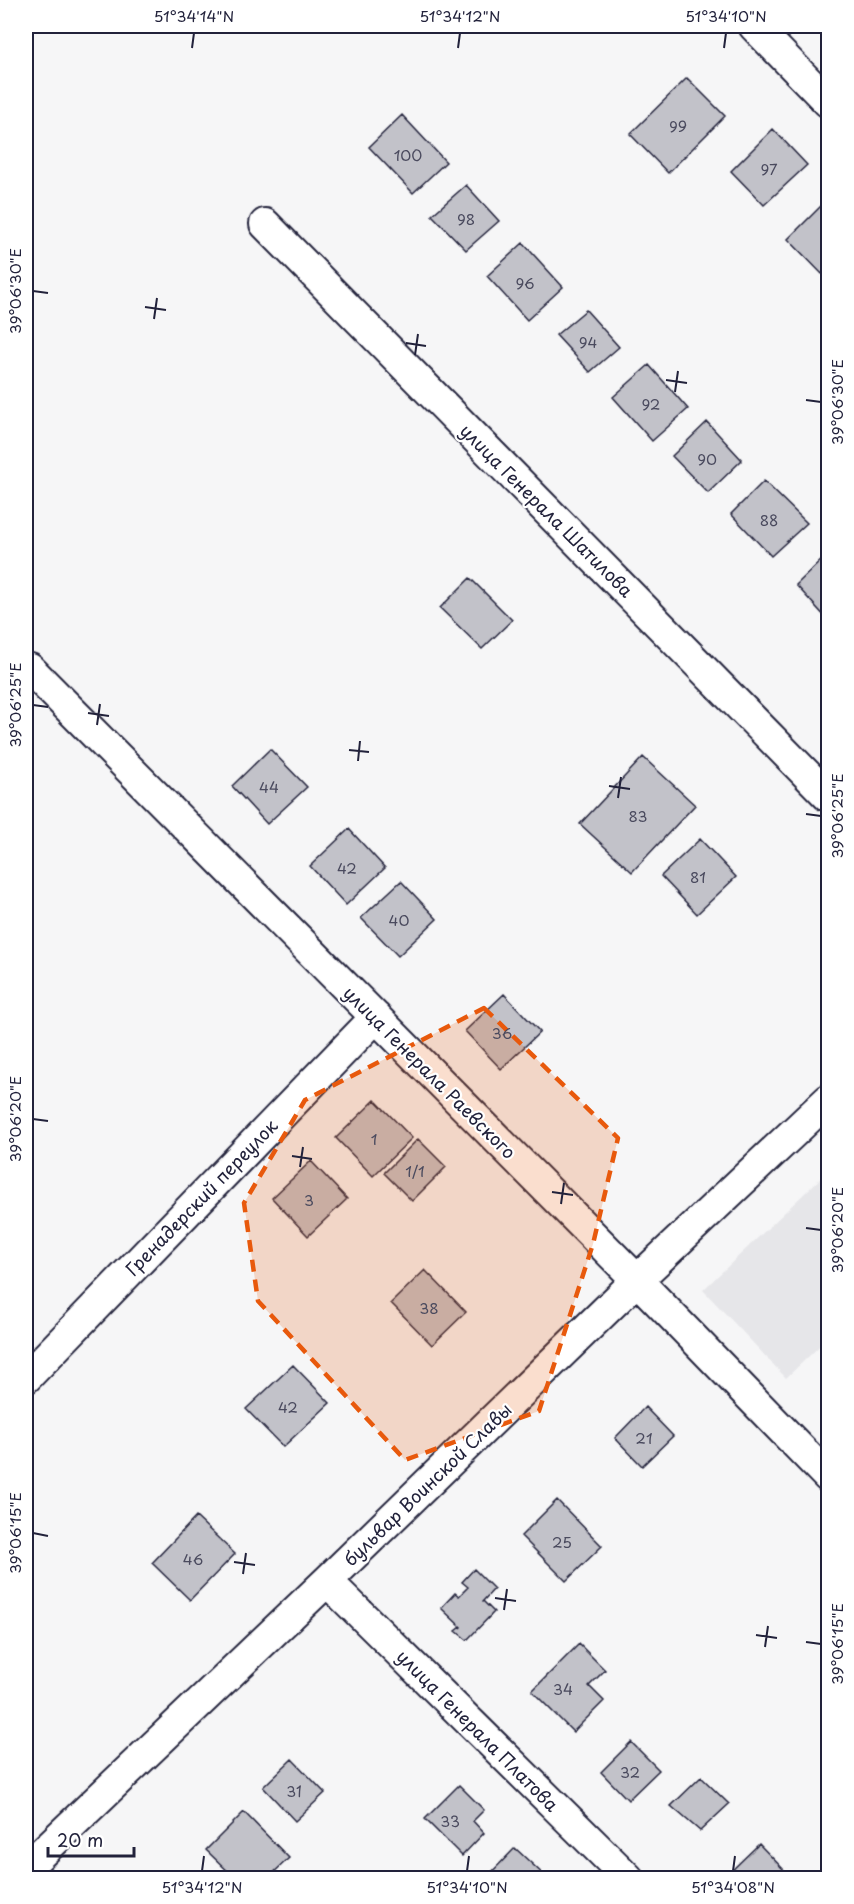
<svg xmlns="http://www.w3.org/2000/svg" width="854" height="1904" font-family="'Playpen Sans',sans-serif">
<rect width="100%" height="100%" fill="#f6f6f7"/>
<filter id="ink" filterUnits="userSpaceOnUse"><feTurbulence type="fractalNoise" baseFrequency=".0167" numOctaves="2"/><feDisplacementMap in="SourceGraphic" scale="12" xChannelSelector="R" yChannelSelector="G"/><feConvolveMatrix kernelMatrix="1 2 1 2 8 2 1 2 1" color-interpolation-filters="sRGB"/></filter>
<g filter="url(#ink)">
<path fill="#e6e6e9" d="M828 1171V1338L786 1378 703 1290Z"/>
<path fill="#c2c2c9" stroke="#22223b" stroke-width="1.5" d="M687 78 725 116 668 173 630 134Z
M402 115 446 162 413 193 369 147Z
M773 129 807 165 764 205 731 171Z
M466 185 499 221 466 250 432 215Z
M828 199V267L822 274 788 239Z
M523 243 563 287 527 320 487 276Z
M586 310 619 347 590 372 556 335Z
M649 365 688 409 652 441 613 397Z
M707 422 742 460 708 493 672 456Z
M764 481 807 523 771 556 731 514Z
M828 554V620L796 585Z
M470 578 512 620 482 649 440 608Z
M270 749 307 787 267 824 232 786Z
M643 757 695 805 632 872 580 824Z
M349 829 385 868 346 905 310 866Z
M700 839 736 877 697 914 661 876Z
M401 881 437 919 398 956 361 918Z
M504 994 540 1032 501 1069 465 1031Z
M375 1100 412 1138 373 1176 336 1138Z
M418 1139 446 1167 412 1201 384 1173Z
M311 1161 347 1199 308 1236 272 1198Z
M425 1270 466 1312 432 1345 391 1303Z
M293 1365 330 1403 283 1447 246 1409Z
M645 1407 673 1436 642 1466 615 1438Z
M557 1500 602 1546 566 1581 521 1536Z
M196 1517 235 1554 190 1600 152 1563Z
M474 1569 494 1589 483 1601 494 1612 467 1640 456 1631 461 1627 441 1608 455 1593 459 1596 468 1587 462 1582Z
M579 1644 605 1670 589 1686 604 1701 573 1732 532 1691Z
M631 1742 659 1770 628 1800 601 1772Z
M292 1759 325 1793 295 1821 263 1787Z
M701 1777 729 1804 700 1831 671 1806Z
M459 1785 484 1810 473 1821 484 1833 462 1856 425 1819Z
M244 1812 289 1858 268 1878H235L206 1850Z
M759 1844 786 1872 780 1878H732L728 1874Z
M515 1848 547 1878H486Z"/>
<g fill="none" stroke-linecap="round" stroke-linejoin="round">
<g stroke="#22223b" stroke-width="34">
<path id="street" d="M754 26 828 102
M265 224 828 796
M30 669 637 1280 828 1477
M26 1378 376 1017
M327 1581 628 1878
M26 1868 327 1581 637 1280 828 1100"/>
</g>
<use href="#street" stroke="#fff" stroke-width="30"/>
</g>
</g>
<path fill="#e8590c" fill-opacity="0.2" stroke="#e8590c" stroke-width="4.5" stroke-dasharray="12 8" stroke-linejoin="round" d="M484 1008 618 1138 593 1244 539 1411 405 1460 258 1301 244 1203 305 1100Z"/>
<path fill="none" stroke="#22223b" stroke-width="2" d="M192 48 194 33M458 48 460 33M724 48 726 33M33 291 48 293M145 307 166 310M154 319 157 298M406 343 426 346M415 355 418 334M666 380 687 383M675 392 678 371M806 400 821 402M33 705 48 707M88 713 109 716M97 725 100 704M349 750 369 752M358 761 360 741M609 786 630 789M618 798 621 777M806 814 821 816M33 1119 48 1121M292 1156 312 1159M300 1167 303 1147M552 1192 573 1195M561 1204 564 1183M806 1228 821 1230M33 1533 48 1536M234 1562 255 1565M243 1574 246 1553M495 1598 516 1601M504 1610 507 1589M756 1635 777 1638M806 1642 821 1644M765 1647 768 1626M202 1871 204 1856M467 1871 469 1856M733 1871 735 1856"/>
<g text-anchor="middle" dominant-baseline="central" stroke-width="4.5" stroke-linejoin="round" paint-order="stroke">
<g font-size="15" fill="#4a4a5e">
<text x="678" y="125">99</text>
<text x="408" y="154">100</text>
<text x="769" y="168">97</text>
<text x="466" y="218">98</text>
<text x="525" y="282">96</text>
<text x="588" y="341">94</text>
<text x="651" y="403">92</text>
<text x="707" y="458">90</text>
<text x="769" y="519">88</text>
<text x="269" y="786">44</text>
<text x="638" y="815">83</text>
<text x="347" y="867">42</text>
<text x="698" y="876">81</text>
<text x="399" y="919">40</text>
<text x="502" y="1032">36</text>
<text x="374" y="1138">1</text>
<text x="415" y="1170">1/1</text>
<text x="309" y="1199">3</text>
<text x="429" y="1307">38</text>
<text x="288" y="1406">42</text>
<text x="644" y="1437">21</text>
<text x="562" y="1541">25</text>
<text x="193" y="1558">46</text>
<text x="563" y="1688">34</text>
<text x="630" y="1771">32</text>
<text x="294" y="1790">31</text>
<text x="450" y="1820">33</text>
</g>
<g font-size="18" fill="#22223b" stroke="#fff">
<text transform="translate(547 510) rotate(45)">улица Генерала Шатилова</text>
<text transform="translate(430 1072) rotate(45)">улица Генерала Раевского</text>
<text transform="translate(201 1197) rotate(-46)">Гренадерский переулок</text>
<text transform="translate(427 1484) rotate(-44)">бульвар Воинской Славы</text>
<text transform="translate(478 1730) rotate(45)">улица Генерала Платова</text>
</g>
</g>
<rect width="854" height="1904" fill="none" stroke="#fff" stroke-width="66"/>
<path d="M48 1847v9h86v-9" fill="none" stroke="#22223b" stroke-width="3"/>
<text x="57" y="1847" font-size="18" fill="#22223b" stroke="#ffffff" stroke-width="4.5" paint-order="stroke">20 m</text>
<rect x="33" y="33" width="788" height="1838" fill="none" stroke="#22223b" stroke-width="2"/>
<g font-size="15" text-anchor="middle" fill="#22223b">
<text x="194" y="22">51°34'14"N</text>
<text x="460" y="22">51°34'12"N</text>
<text x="726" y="22">51°34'10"N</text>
<text transform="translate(16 291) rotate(-90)" y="5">39°06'30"E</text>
<text transform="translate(838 402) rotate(-90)" y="5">39°06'30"E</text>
<text transform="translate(16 705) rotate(-90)" y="5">39°06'25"E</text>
<text transform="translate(838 816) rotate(-90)" y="5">39°06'25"E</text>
<text transform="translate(16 1119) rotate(-90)" y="5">39°06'20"E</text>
<text transform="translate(838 1230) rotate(-90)" y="5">39°06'20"E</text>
<text transform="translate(16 1533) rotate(-90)" y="5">39°06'15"E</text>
<text transform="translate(838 1644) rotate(-90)" y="5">39°06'15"E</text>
<text x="202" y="1893">51°34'12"N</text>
<text x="467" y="1893">51°34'10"N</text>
<text x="733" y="1893">51°34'08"N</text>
</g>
</svg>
